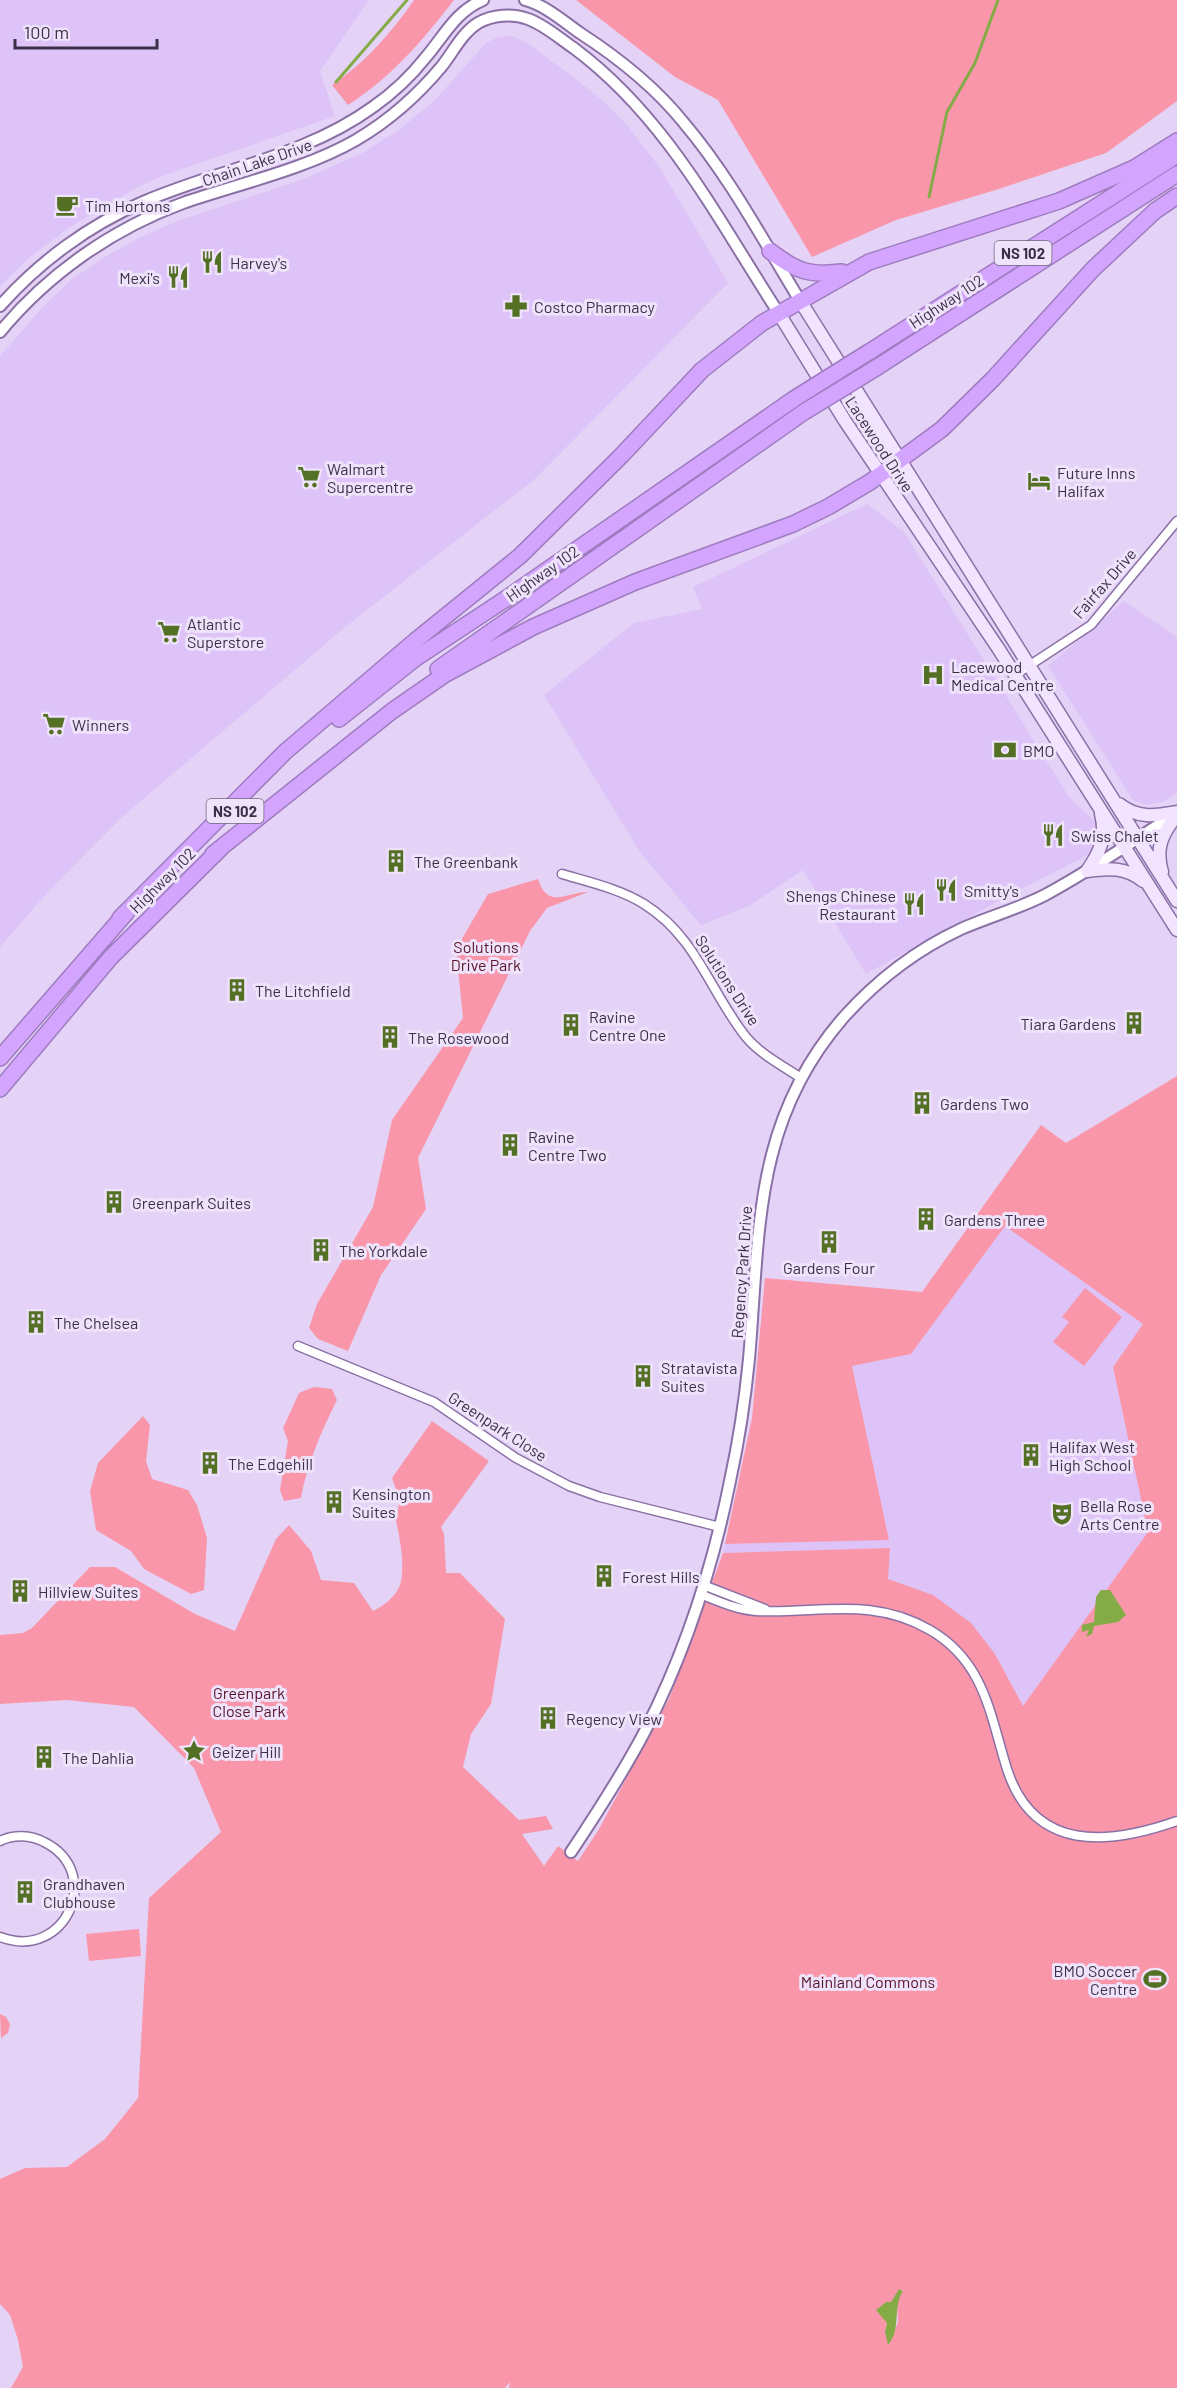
<svg xmlns="http://www.w3.org/2000/svg" width="1177" height="2388" font-family="Barlow,sans-serif">
<rect width="100%" height="100%" fill="#e4d3f7"/>
<path fill="#ddc3f8" d="M0 0H369L320 71 335 116 165 175 138 187 70 227 29 258 0 286Z
M512 36 527 43 573 77 602 100 628 126 660 168 728 283 536 478 344 628 121 818 47 893 0 947V356L42 308 72 279 105 257 141 237 178 221 304 179 364 152 400 129 435 100 486 43 498 37Z
M867 504 904 532 1069 797 1115 841 1004 898 866 974 803 870 749 906 701 925 640 852 544 695 634 623 702 609 693 587Z
M1124 601 1177 637V793L1162 802 1146 805 1133 800 1048 666Z
M1005 1226 1143 1324 1113 1367 1148 1532 1023 1706 995 1654 933 1595 888 1579 889 1548 723 1553 725 1544 889 1539 852 1366 911 1354Z"/>
<path fill="#f996aa" fill-rule="evenodd" d="M414 0H454C423 40 392 77 348 105L332 85C366 62 391 33 414 0Z
M576 0H1177V101L1106 153 999 189 896 220 812 257 718 100 675 77Z
M538 879C548 911 568 891 588 892L547 908 530 931 418 1158 426 1209 381 1275 348 1351 318 1339 309 1328 317 1304 373 1207 392 1120 463 1018 456 949 488 894Z
M1177 1076V2388H509L510 2382 505 2388H11L23 2367 18 2340 10 2315 0 2304V2179L25 2168 67 2167 105 2139 138 2098 149 1898 221 1832 194 1768 134 1707 67 1700 0 1704V1635L23 1633 32 1628 90 1567H115L195 1614 235 1631 276 1539 289 1525 311 1551 321 1580 354 1583 373 1611C384 1606 399 1594 401 1581 405 1562 399 1534 395 1516 403 1503 397 1492 392 1478L432 1421 489 1461 441 1527 444 1534 446 1573H460L505 1619 491 1704 471 1734 463 1767 519 1820 546 1816 553 1829 522 1834 544 1866 558 1846 578 1861 599 1829 669 1699 723 1553 890 1548 888 1579 933 1595 971 1623 995 1654 1023 1706 1148 1532 1113 1367 1143 1324 1005 1226 911 1354 852 1366 889 1540 725 1544 752 1418 765 1278 922 1292 1041 1125 1066 1143ZM899 2290H903L897 2301 898 2322 889 2345 885 2332 887 2323 881 2314 878 2313 879 2307 891 2302Z
M1085 1288 1122 1317 1084 1366 1053 1342 1069 1322 1062 1317Z
M314 1387 332 1389 337 1400C321 1432 307 1464 301 1498L284 1501 280 1490 288 1441 283 1428 299 1393Z
M143 1416 150 1425 146 1461 152 1479 188 1490 197 1505 207 1538 204 1590 191 1594 144 1569 131 1551 96 1530 90 1491 98 1463Z
M139 1929 141 1956 89 1961 86 1934Z
M0 2014 6 2017 10 2024 8 2033 1 2038Z"/>
<path fill="#85ab47" d="M1101 1590H1110L1126 1615 1118 1622 1094 1626 1092 1634 1086 1637 1089 1630 1082 1632V1625L1094 1622 1096 1597Z
M899 2289 903 2291C892 2307 902 2329 888 2345L885 2332 887 2323 876 2310 886 2302H891Z"/>
<g fill="none" stroke-linecap="round" stroke-linejoin="round">
<path stroke="#85ab47" stroke-width="3" d="M336 82 407 0
M929 197 947 112 975 63 998 0"/>
<g stroke="#8b70a6" stroke-width="11">
<path id="minor" d="M1015 675 1091 625 1177 521
M562 874C589 882 620 889 644 904 697 937 710 992 746 1037 760 1054 783 1066 801 1078
M298 1346 434 1402 516 1458 569 1486 600 1497 720 1527
M703 1585 765 1609
M700 1594C718 1601 737 1610 756 1611 819 1614 872 1596 930 1630 985 1662 990 1715 1007 1769 1034 1853 1109 1845 1177 1821
M0 1841C14 1834 31 1835 44 1842 105 1872 66 1962 0 1937"/>
</g>
<g stroke="#8b70a6" stroke-width="14">
<path id="tertiary" d="M525 0C545 5 563 21 580 33 617 57 656 88 684 123 729 176 763 240 799 299
M0 306C39 262 89 225 143 202 219 169 304 157 373 107 393 93 411 76 426 57 444 36 456 11 483 0
M0 332C48 274 112 229 183 203 238 184 306 169 356 140 390 120 417 96 442 66 453 52 462 33 478 23 492 15 512 13 528 19 545 25 560 39 575 49 667 118 717 218 778 312
M571 1852C597 1813 623 1773 645 1731 685 1653 713 1566 730 1481 739 1440 745 1400 749 1359 760 1231 753 1122 843 1018 876 981 916 950 961 929 988 917 1018 909 1045 895 1090 871 1133 841 1177 813"/>
</g>
<g stroke="#8b70a6" stroke-width="15">
<path id="secondary" d="M799 299 1177 901
M778 312 845 421 998 648 1177 930
M1119 804C1138 819 1154 816 1177 812
M1087 871C1100 852 1107 837 1101 814
M1087 871C1108 868 1126 867 1143 881
M1162 872C1155 848 1162 834 1177 815"/>
</g>
<g stroke="#9e7cbf" stroke-width="18">
<path id="motorway" d="M770 251C796 271 809 276 842 272
M869 352 1177 155
M879 366 1177 174
M438 669 804 412
M339 719 416 658 504 600 794 399
M213 854 392 711 444 675 533 627 635 582 793 524 828 507 870 482 942 429 993 379 1093 269 1155 211 1177 196
M120 918 285 752 415 641 520 556 621 456 702 370 762 323 869 262 1059 201 1134 168 1177 141
M0 1058 126 913
M0 1089 111 957 221 848"/>
</g>
<use href="#minor" stroke="#fff" stroke-width="8"/>
<use href="#tertiary" stroke="#fff" stroke-width="10"/>
<use href="#secondary" stroke="#f2e4ff" stroke-width="12"/>
<use href="#motorway" stroke="#d3a5ff" stroke-width="15"/>
<g stroke="#9e7cbf" stroke-width="18" stroke-linecap="butt">
<path id="motorway-bridge" d="M794 399 869 352
M804 412 879 366"/>
</g>
<use href="#motorway-bridge" stroke="#d3a5ff" stroke-width="15"/>
</g>
<defs>
<g id="cafe-bare" transform="scale(1.8)"><path d="M-5.5-4.5H6V0H3Q3 3.5 0 3.5H-2.5Q-5.5 3.5-5.5 0ZM3-3.2v2h1.7v-2ZM-6 4.5H4V6H-6Z" fill="#547024" stroke="#efe3fb" stroke-width="2.5" paint-order="stroke"/></g>
<g id="restaurant-bare" transform="scale(1.8)"><path d="M-5-6h1v4h1v-4h1v4h1v-4h1v5L-1.5 .5V6h-2V.5L-5-1ZM5-6V6H3V1.5H1.5Q1.5-4 5-6Z" fill="#547024" stroke="#efe3fb" stroke-width="2.5" paint-order="stroke"/></g>
<g id="pharmacy-bare" transform="scale(1.8)"><path d="M-2-6h4v4h4v4h-4v4h-4v-4h-4v-4h4Z" fill="#547024" stroke="#efe3fb" stroke-width="2.5" paint-order="stroke"/></g>
<g id="supermarket-bare" transform="scale(1.8)"><path d="M-6-5.5h2.5l.6 2H6L4.5 2H-2.5L-4.4-4H-6ZM-1.5 3.2a1.3 1.3 0 1 0 .1 0ZM3 3.2a1.3 1.3 0 1 0 .1 0Z" fill="#547024" stroke="#efe3fb" stroke-width="2.5" paint-order="stroke"/></g>
<g id="hotel-bare" transform="scale(1.8)"><path d="M-6-4.5h1.5V1H6V5H4.5V3h-9V5H-6ZM-4 0a1.8 1.8 0 1 1 3.6 0ZM.5 0V-2.5h3Q6-2.5 6 0Z" fill="#547024" stroke="#efe3fb" stroke-width="2.5" paint-order="stroke"/></g>
<g id="hospital-bare" transform="scale(1.8)"><path d="M-5-5h3v3.5h4V-5h3V5h-3V1.5h-4V5h-3Z" fill="#547024" stroke="#efe3fb" stroke-width="2.5" paint-order="stroke"/></g>
<g id="bank-bare" transform="scale(1.8)"><path d="M-6-4H6V4H-6ZM0-2.3a2.3 2.3 0 1 0 0 4.6a2.3 2.3 0 1 0 0-4.6Z" fill="#547024" stroke="#efe3fb" stroke-width="2.5" paint-order="stroke"/></g>
<g id="building-bare" transform="scale(1.8)"><path d="M-4-6H4V6H1V3H-1V6H-4ZM-2.5-4.3h1.7v1.8h-1.7ZM.8-4.3h1.7v1.8H.8ZM-2.5-1h1.7V.8h-1.7ZM.8-1h1.7V.8H.8Z" fill="#547024" stroke="#efe3fb" stroke-width="2.5" paint-order="stroke"/></g>
<g id="theatre-bare" transform="scale(1.8)"><path d="M-5-5.5Q0-4 5-5.5V0Q5 5 0 6Q-5 5-5 0ZM-3.3-2.5H-1v1.5H-3.3ZM1-2.5H3.3v1.5H1ZM-2.8 1Q0 5.5 2.8 1Z" fill="#547024" stroke="#efe3fb" stroke-width="2.5" paint-order="stroke"/></g>
<g id="sight-bare" transform="scale(1.8)"><path d="M0-6L1.8-2.2L6-1.7L2.9 1.2L3.7 5.4L0 3.3L-3.7 5.4L-2.9 1.2L-6-1.7L-1.8-2.2Z" fill="#547024" stroke="#efe3fb" stroke-width="2.5" paint-order="stroke"/></g>
<g id="stadium-bare" transform="scale(1.8)"><path d="M0-5a6.5 5 0 1 0 0 10a6.5 5 0 1 0 0-10ZM-3.5-1.8h7v3.6h-7Z" fill="#547024" stroke="#efe3fb" stroke-width="2.5" paint-order="stroke"/></g>
</defs>
<g fill-rule="evenodd">
<use href="#cafe-bare" x="67" y="205"/>
<use href="#restaurant-bare" x="212" y="262"/>
<use href="#restaurant-bare" x="178" y="277"/>
<use href="#pharmacy-bare" x="516" y="306"/>
<use href="#supermarket-bare" x="309" y="477"/>
<use href="#hotel-bare" x="1039" y="481"/>
<use href="#supermarket-bare" x="169" y="632"/>
<use href="#hospital-bare" x="933" y="675"/>
<use href="#supermarket-bare" x="54" y="724"/>
<use href="#bank-bare" x="1005" y="750"/>
<use href="#restaurant-bare" x="1053" y="835"/>
<use href="#building-bare" x="396" y="861"/>
<use href="#restaurant-bare" x="946" y="890"/>
<use href="#restaurant-bare" x="914" y="904"/>
<use href="#building-bare" x="237" y="990"/>
<use href="#building-bare" x="1134" y="1023"/>
<use href="#building-bare" x="571" y="1025"/>
<use href="#building-bare" x="390" y="1037"/>
<use href="#building-bare" x="922" y="1103"/>
<use href="#building-bare" x="510" y="1145"/>
<use href="#building-bare" x="114" y="1202"/>
<use href="#building-bare" x="926" y="1219"/>
<use href="#building-bare" x="829" y="1242"/>
<use href="#building-bare" x="321" y="1250"/>
<use href="#building-bare" x="36" y="1322"/>
<use href="#building-bare" x="643" y="1376"/>
<use href="#building-bare" x="1031" y="1455"/>
<use href="#building-bare" x="210" y="1463"/>
<use href="#building-bare" x="334" y="1502"/>
<use href="#theatre-bare" x="1062" y="1514"/>
<use href="#building-bare" x="604" y="1576"/>
<use href="#building-bare" x="20" y="1591"/>
<use href="#building-bare" x="548" y="1718"/>
<use href="#sight-bare" x="194" y="1751"/>
<use href="#building-bare" x="44" y="1757"/>
<use href="#building-bare" x="25" y="1892"/>
<use href="#stadium-bare" x="1155" y="1979"/>
</g>
<g text-anchor="middle" dominant-baseline="central" stroke-width="6" stroke-linejoin="round" paint-order="stroke">
<g fill="#efe3fb" stroke="#72667e" stroke-width="1.5">
<rect x="994.5" y="241" width="57" height="24" rx="4.5"/>
<rect x="206.5" y="799" width="57" height="24" rx="4.5"/>
</g>
<g font-size="15" font-weight="bold" fill="#3c3048">
<text x="1023" y="253">NS 102</text>
<text x="235" y="811">NS 102</text>
</g>
<g font-size="16" fill="#3c3048" stroke="#efe3fb">
<text transform="translate(257 162) rotate(-19)">Chain Lake Drive</text>
<text transform="translate(946 301) rotate(-33)">Highway 102</text>
<text transform="translate(880 444) rotate(57)">Lacewood Drive</text>
<text transform="translate(542 573) rotate(-35)">Highway 102</text>
<text transform="translate(1104 583) rotate(-49)">Fairfax Drive</text>
<text transform="translate(162 880) rotate(-45)">Highway 102</text>
<text transform="translate(728 980) rotate(57)">Solutions Drive</text>
<text transform="translate(741 1272) rotate(-86)">Regency Park Drive</text>
<text transform="translate(498 1426) rotate(33)">Greenpark Close</text>
</g>
<g font-size="16" fill="#3c3048" stroke="#efe3fb" text-anchor="start">
<text x="85" y="205">Tim Hortons</text>
<text x="230" y="262">Harvey's</text>
<text x="160" y="277" text-anchor="end">Mexi's</text>
<text x="534" y="306">Costco Pharmacy</text>
<text x="327" y="468">Walmart<tspan x="327" dy="18">Supercentre</tspan></text>
<text x="1057" y="472">Future Inns<tspan x="1057" dy="18">Halifax</tspan></text>
<text x="187" y="623">Atlantic<tspan x="187" dy="18">Superstore</tspan></text>
<text x="951" y="666">Lacewood<tspan x="951" dy="18">Medical Centre</tspan></text>
<text x="72" y="724">Winners</text>
<text x="1023" y="750">BMO</text>
<text x="1071" y="835">Swiss Chalet</text>
<text x="414" y="861">The Greenbank</text>
<text x="964" y="890">Smitty's</text>
<text x="896" y="895" text-anchor="end">Shengs Chinese<tspan x="896" dy="18">Restaurant</tspan></text>
<text x="255" y="990">The Litchfield</text>
<text x="589" y="1016">Ravine<tspan x="589" dy="18">Centre One</tspan></text>
<text x="1116" y="1023" text-anchor="end">Tiara Gardens</text>
<text x="408" y="1037">The Rosewood</text>
<text x="940" y="1103">Gardens Two</text>
<text x="528" y="1136">Ravine<tspan x="528" dy="18">Centre Two</tspan></text>
<text x="132" y="1202">Greenpark Suites</text>
<text x="944" y="1219">Gardens Three</text>
<text x="339" y="1250">The Yorkdale</text>
<text x="829" y="1267" text-anchor="middle">Gardens Four</text>
<text x="54" y="1322">The Chelsea</text>
<text x="661" y="1367">Stratavista<tspan x="661" dy="18">Suites</tspan></text>
<text x="1049" y="1446">Halifax West<tspan x="1049" dy="18">High School</tspan></text>
<text x="228" y="1463">The Edgehill</text>
<text x="352" y="1493">Kensington<tspan x="352" dy="18">Suites</tspan></text>
<text x="1080" y="1505">Bella Rose<tspan x="1080" dy="18">Arts Centre</tspan></text>
<text x="622" y="1576">Forest Hills</text>
<text x="38" y="1591">Hillview Suites</text>
<text x="566" y="1718">Regency View</text>
<text x="212" y="1751">Geizer Hill</text>
<text x="62" y="1757">The Dahlia</text>
<text x="43" y="1883">Grandhaven<tspan x="43" dy="18">Clubhouse</tspan></text>
<text x="1137" y="1970" text-anchor="end">BMO Soccer<tspan x="1137" dy="18">Centre</tspan></text>
</g>
<g font-size="16" fill="#581529" stroke="#efe3fb">
<text x="486" y="946">Solutions<tspan x="486" dy="18">Drive Park</tspan></text>
<text x="249" y="1692">Greenpark<tspan x="249" dy="18">Close Park</tspan></text>
<text x="868" y="1981">Mainland Commons</text>
</g>
</g>
<path d="M15 39v9h142v-9" fill="none" stroke="#3c3048" stroke-width="3"/>
<text x="24" y="39" font-size="18" fill="#3c3048" stroke="#efe3fb" stroke-width="4.5" paint-order="stroke">100 m</text>
</svg>
